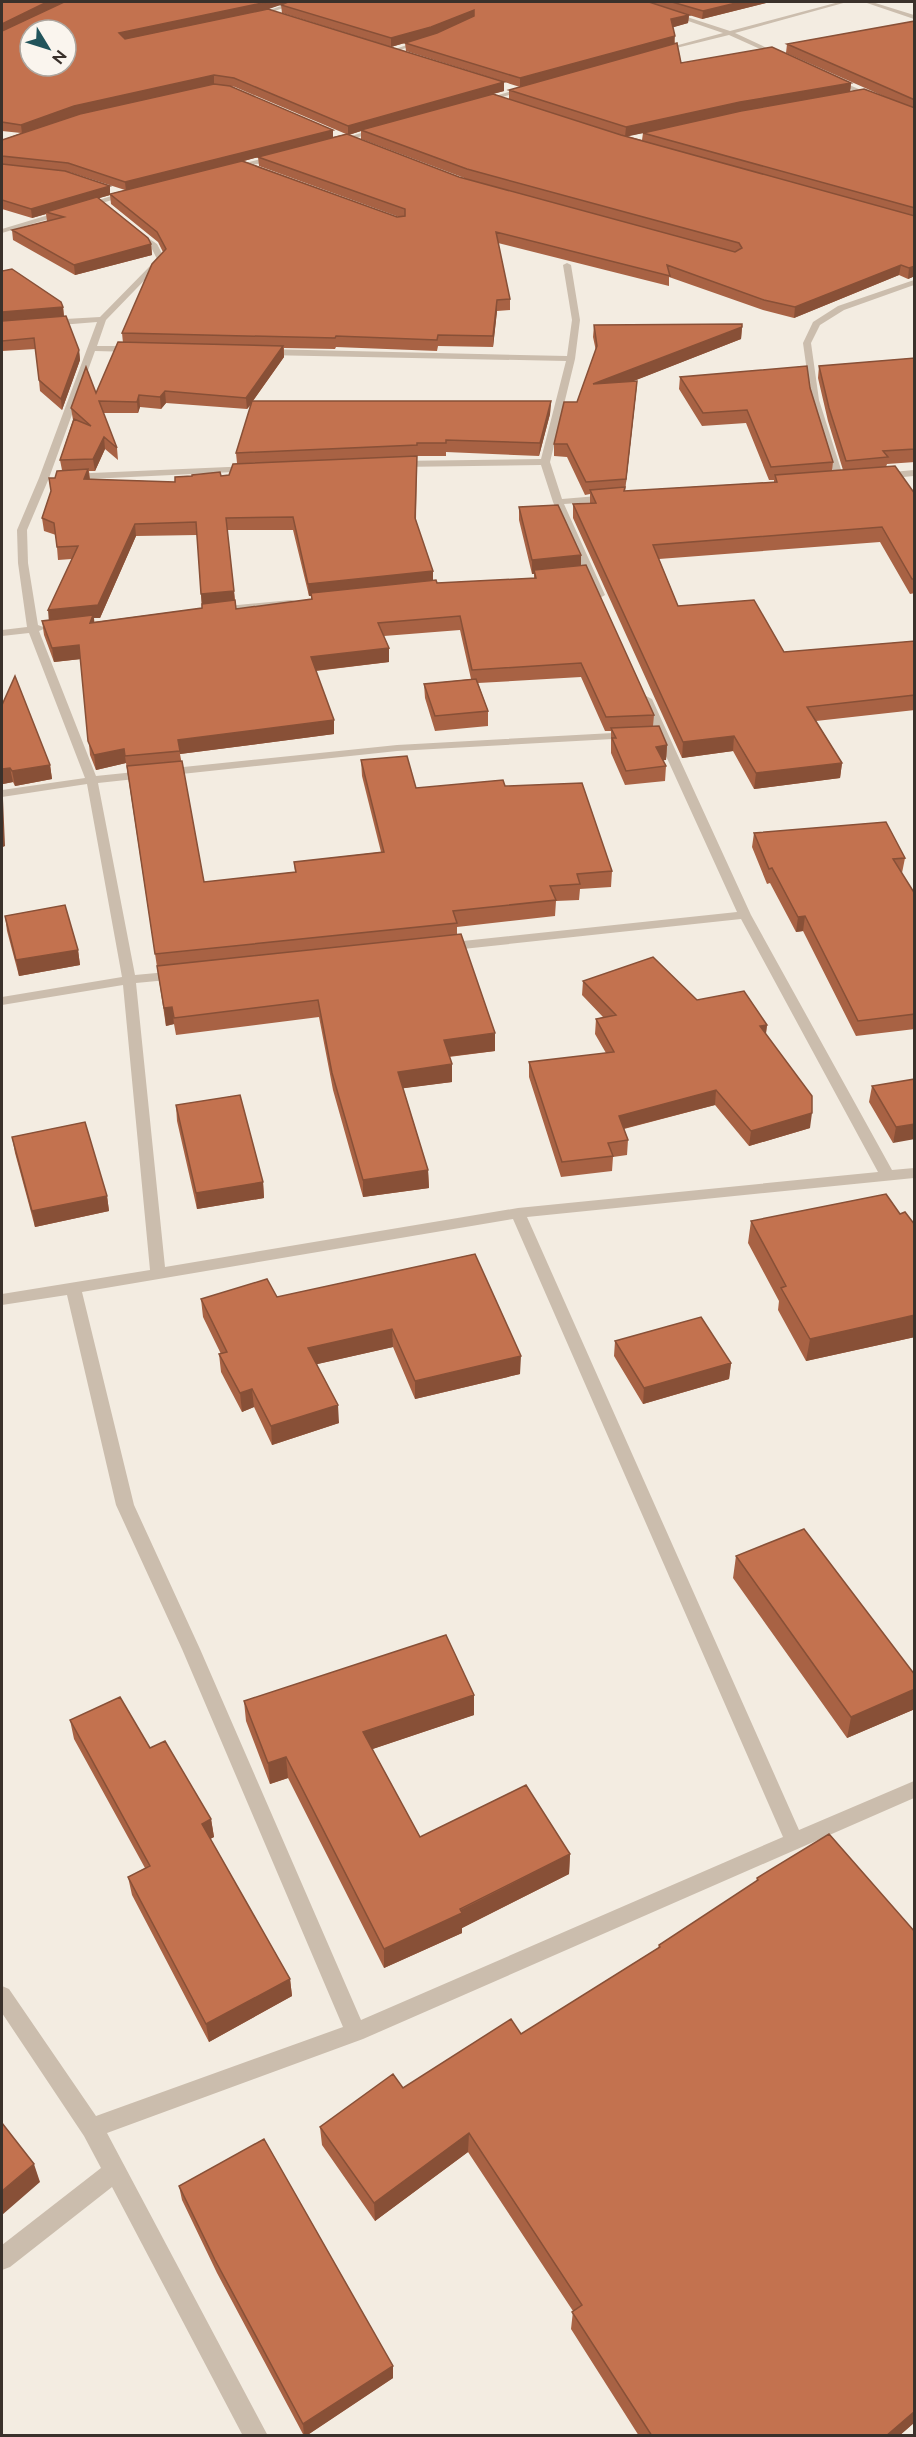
<svg xmlns="http://www.w3.org/2000/svg" width="916" height="2437" font-family="Raleway,sans-serif">
<rect width="100%" height="100%" fill="#f3ece1"/>
<g fill="none" stroke-linecap="round" stroke-linejoin="round">
<path fill="#cbbdad" fill-rule="evenodd" d="M293 2H301L257 17 252 16Z
M633 2H641L730 31 839 2H847L735 33 784 56 782 59 729 35 656 53V51L723 33Z
M864 2H872L914 15V19Z
M422 40 427 41 394 52 389 51Z
M831 77 877 97 878 98 873 99 829 80Z
M528 86 530 89 482 103 479 101Z
M381 127 383 130 335 144 331 142Z
M277 155 280 159 230 170 226 168Z
M125 192 132 194 2 233V229Z
M135 229 157 244 165 259 106 320 97 346H133L137 349 133 352 95 351 49 478 27 530 28 563 38 625 46 628 39 631 96 776 397 745 631 732 637 735 631 738 397 751 98 783 135 975 178 971 185 975 178 979 136 983 165 1267 518 1208 878 1172 741 919 444 951 438 947 444 943 737 912 640 699 646 696 652 699 751 915 892 1170 914 1168V1178L527 1217 799 1830 914 1781V1798L363 2039 107 2133 268 2436H243L112 2187 10 2267 2 2270V2245L101 2168 84 2136 2 2013V1986L9 1989 96 2116 343 2027 182 1649 116 1505 67 1295 2 1305V1294L150 1270 123 985 2 1005V997L122 977 87 784 2 797V790L85 778 29 633 2 636V630L27 627 18 563 17 530 39 478 97 322 48 326 44 323 48 320 100 317 151 265 157 259 151 247 132 233V229ZM513 1219 783 1837 361 2020 200 1649 134 1505 82 1292Z
M567 263 571 265 580 320 575 359 550 462 562 499 609 495 614 498 609 501 564 504 605 595 600 598 595 595 553 502 541 465 398 467 393 464 398 461 541 459 566 361 265 355 261 352 265 349 567 356 572 320 563 265Z
M914 280V285L844 310 820 325 811 343 819 400 844 479 836 481 811 400 803 343 813 322 838 306Z
M251 466 254 467V471L69 480 64 477 69 474Z
M914 470V476L882 479 877 476 882 473Z
M291 600 295 601V605L217 613 212 610 217 607Z"/>
</g>
<path fill="#a86244" fill-rule="evenodd" d="M2 2H770L702 19 689 15 688 23 673 27 675 44 681 63 851 83 850 92 890 99 786 53 787 44 915 21V276L908 279 899 275 794 318 763 310 669 277V286L498 243 510 299V310L497 311 493 347 438 346 437 351 336 347 335 349 284 348V357L253 401H551L550 414 539 456 446 452V456H417L416 520 433 580 437 583 534 578V574H532L519 520V507L581 565 654 715 653 726 667 745 666 760H663L666 766 665 781 625 785 611 753V731H605L581 677 478 683 488 711V726L435 731 425 698 424 684 471 679 460 630 384 636 389 648V662L316 671 334 734 180 754 204 882 295 872 294 862 381 852 362 776 361 760 416 788 505 786 612 871 611 887 580 889 579 900 556 901 555 916 457 927V934L495 1051 449 1057 452 1082 403 1088 428 1170 429 1188 363 1197 333 1090 319 1017 176 1035 174 1024 166 1026 126 763 96 770 90 755 81 659 54 662 44 635 42 621 49 620 72 559 58 560 56 535 44 531 42 518 55 478 62 470 60 460 73 420 71 408 96 393 123 343 122 333 163 252 158 242 111 204 110 195 99 198 151 244 152 255 75 275 13 240 12 230 47 221 46 214 32 218 2 209V140L21 133 2 131ZM283 4 281 5 282 13 391 47 415 40 405 43 406 51 520 87 509 90V99L488 95 504 91V82L267 9ZM231 86 235 87 346 134 333 137ZM361 131V139L467 179 459 177 349 135ZM643 133 642 140 627 136ZM258 157 259 166 399 217H397L244 161ZM66 172H69L125 190 110 194ZM166 403 247 409 251 405 236 453 237 463 229 475 221 476 175 482 90 479 89 471H95L105 449 118 460 117 448 103 413H138L140 407 161 409ZM227 530H293L309 596H311V600L236 609ZM197 535 202 608 94 622V618H100L136 536Z
M2 271 63 307 64 316 79 350 80 360 62 410 40 391 36 349 2 351Z
M594 325 742 327 741 339 633 381H637L636 393 625 491 774 482V480H769L746 423 702 426 679 389 680 377 810 388 833 462 832 471 843 470 828 421 818 378 819 366 915 358V462L887 464 886 467 915 494V593L910 594 880 542 659 559 678 606 784 652 915 641V710L816 721 842 763 840 778 754 789 733 751 682 758 573 518V504L590 503V494L585 495 567 457 554 456V444L577 402 596 351 593 337Z
M2 706 50 765 52 779 15 786 13 782 3 784Z
M754 833 905 858 902 873H901L915 894V1029L856 1036 803 931 796 932 770 883 767 884 752 847Z
M5 916 78 950 80 965 19 976 7 931Z
M583 981 697 1000 767 1025 766 1034 810 1128 749 1146 715 1105 624 1129 628 1140 627 1155 613 1157 612 1171 561 1177 529 1077V1062L606 1053 595 1034 596 1019 603 1017 582 995Z
M915 1079 893 1143 869 1102 872 1086Z
M176 1105 263 1182 264 1198 197 1209 177 1121Z
M12 1137 107 1196 109 1211 35 1227 15 1153Z
M900 1214 915 1225V1337L806 1361 778 1310 779 1301 748 1243 751 1221Z
M475 1254 520 1374 415 1399 393 1347 317 1364 339 1423 272 1445 254 1407 242 1412 221 1372 219 1354H221L203 1317 201 1299 277 1297Z
M615 1341 731 1363 729 1379 643 1404 614 1356Z
M736 1556 915 1675V1709L847 1738 733 1578Z
M244 1701 474 1715 372 1749 420 1837 570 1854 569 1874 462 1928V1933L384 1968 288 1778 270 1784 246 1721Z
M70 1720 150 1748 211 1819 214 1837 210 1839 290 1979 292 1996 209 2042 132 1895 128 1877 145 1868 74 1739Z
M757 1878 915 1932V2422L899 2436H639L571 2329 573 2311 468 2152 375 2221 322 2145 320 2127 521 2034 658 1948 659 1945 756 1882Z
M179 2186 393 2378 306 2436H304L217 2273 182 2200Z"/>
<path fill="#885037" d="M47 2H64L2 33V24Z
M267 2H289L266 10 120 42 119 33Z
M740 2H770L702 19 703 11Z
M474 10V18L431 35 391 47V38Z
M689 15 688 23 671 28V19Z
M675 36 674 44 520 87V78Z
M214 75V84L22 134 21 125 74 106Z
M504 82V91L363 130H361V131L348 135V126Z
M851 83 850 92 740 112 625 137 626 127 740 102Z
M333 130V138L126 191 125 182Z
M110 186V195L49 213 46 212V214L32 218 31 209Z
M151 244 152 255 75 275 74 265Z
M901 265 899 275 794 318 795 307Z
M915 266V276L908 279 909 268Z
M497 300V311L493 347V336Z
M63 307 64 318 2 325V312Z
M742 327 741 339 593 397V384Z
M283 346 284 357 247 409 246 398Z
M79 350 80 360 62 410 61 399Z
M637 381 636 393 625 492 626 479Z
M165 391 166 403 161 409 160 397Z
M139 395 140 407 138 413 137 402Z
M551 401 550 414 539 456 540 443Z
M104 437 105 449 95 471 93 459Z
M88 469 90 482 84 479Z
M135 524 136 536 100 618H94L95 629 49 623 48 610Z
M581 555V569L534 570V574H532V560Z
M433 571V584L311 593V596H309L308 584Z
M234 591 235 604 202 607 201 594Z
M79 645 81 659 54 662 52 648Z
M389 648V662L312 671 311 657Z
M334 720V734L180 754 178 740Z
M734 736 733 751 682 758 683 742Z
M667 745 666 760 655 761 656 747Z
M124 749 126 763 96 770 94 755Z
M842 763 840 778 754 789 756 773Z
M50 765 52 779 15 786 12 771Z
M10 768 13 782 3 784 2 787V769Z
M2 788 3 799 5 846 3 847 2 840Z
M805 916 803 931 796 932 798 917Z
M78 950 80 965 19 976 16 960Z
M172 1007 174 1024 166 1026 164 1008Z
M767 1025 765 1039 760 1026Z
M495 1033V1051L444 1057V1040Z
M452 1064V1082L398 1089V1072Z
M716 1090 715 1105 618 1130 619 1116Z
M812 1113 810 1128 749 1146 751 1131Z
M915 1124V1139L893 1143 896 1127Z
M428 1170 429 1188 363 1197V1180Z
M263 1182 264 1198 197 1209 196 1193Z
M107 1196 109 1211 35 1227 32 1211Z
M915 1315V1337L806 1361 810 1339Z
M392 1329 393 1347 309 1366 308 1348Z
M521 1356 520 1374 415 1399V1381Z
M731 1363 729 1379 643 1404 644 1388Z
M252 1389 254 1407 242 1412 240 1393Z
M338 1405 339 1423 272 1445 271 1426Z
M915 1689V1709L847 1738 851 1717Z
M474 1695V1715L364 1752 363 1732Z
M286 1757 288 1778 270 1784 268 1763Z
M211 1819 214 1837 204 1842 202 1824Z
M570 1854 569 1874 462 1928V1933L384 1968V1949Z
M290 1979 292 1996 209 2042 206 2024Z
M469 2133 468 2152 375 2221 374 2203Z
M34 2164 40 2182 2 2215V2191Z
M393 2366V2378L306 2436H304L303 2424Z
M915 2411V2422L899 2436H886Z"/>
<path fill="#c3724f" stroke="#885037" stroke-width="1.5" fill-rule="evenodd" d="M2 2H47L2 24Z
M64 2H267L119 33 125 39 268 9 504 82 348 126 234 78 214 75 74 106 21 125 2 122V31ZM30 30H66V66H30Z
M288 2H649L689 15 671 19 675 36 520 78 405 43 437 33 474 16V10L431 27 391 38 281 5Z
M672 2H740L703 11Z
M915 21V100L787 44Z
M677 43 681 63 772 47 851 83 740 102 626 127 509 90Z
M214 84 230 86 333 130 125 182 68 163 2 156V140L80 114Z
M864 89 915 108V208L643 133 741 111Z
M493 94 621 135 915 216V266L909 268 901 265 795 307 764 300 667 265 670 276 496 232 510 299 497 300 493 336 438 335 437 340 336 336 335 338 122 333 152 264 166 249 157 232 110 194 242 161 397 217 405 216V209L258 157 347 134 459 177 735 252 742 248 739 243 467 169 361 130Z
M2 164 65 171 110 186 31 209 2 200Z
M97 197 148 238 151 244 74 265 12 230 64 217 46 212Z
M12 269 61 302 63 307 2 312V271Z
M66 316 79 350 61 399 39 380 34 338 2 341V321Z
M742 324V327L593 384 637 381 626 479 586 482 567 444H554L564 402H577L597 346 594 325Z
M118 342 283 346 246 398 165 391 160 397 139 395 137 402 99 401 117 448 104 437 93 459 60 460 74 419 91 426 71 408 86 367 96 393Z
M915 358V449L883 451 888 457 846 461 829 408 819 366Z
M807 366 810 388 833 462 771 467 747 410 703 413 680 377Z
M252 401H551L540 443 446 440V443H417V445L236 453Z
M417 456 415 518 433 571 308 584 293 517 226 518 234 591 201 594 196 522 135 524 98 605 48 610 78 546 57 547 54 523 42 518 51 491 49 478H55L57 471 88 469 84 479 175 482V477L192 476V475L220 472 221 476 229 475 233 464Z
M895 466 915 494V579H912L882 527 653 545 678 606 754 600 784 652 915 641V695L807 707 842 763 756 773 734 736 683 742 573 504 596 503 590 490 625 487 624 491 777 482 775 475Z
M558 505 581 555 532 560 519 507Z
M586 565 654 715 606 717 581 663 472 670 460 616 378 623 389 648 311 657 334 720 178 740 180 751 125 756 124 749 94 755 88 741 79 645 52 648 42 621 93 615 90 623 202 608V604L235 600 236 609 312 599 311 593 436 580 437 583 536 578 534 570Z
M15 676 50 765 12 771 10 768 2 769V705Z
M476 679 488 711 435 716 424 684Z
M659 726 667 745 656 747 666 766 626 771 612 738H616L611 728Z
M407 756 416 788 503 780 505 786 582 783 612 871 577 874 580 884 550 886 556 900 453 911 457 923 155 954 127 766 182 761 204 882 296 872 294 862 384 852 361 760Z
M886 822 905 858 893 859 915 894V1014L858 1021 805 916 798 917 772 868 769 869 754 833Z
M65 905 78 950 16 960 5 916Z
M461 934 495 1033 444 1040 452 1064 398 1072 428 1170 363 1180 332 1073 318 1000 174 1018 172 1007 164 1008 157 966Z
M653 957 697 1000 744 991 767 1025 760 1026 812 1096V1113L751 1131 716 1090 619 1116 628 1140 608 1143 613 1156 562 1162 529 1062 614 1052 596 1019 616 1015 583 981Z
M915 1079V1124L896 1127 872 1086Z
M240 1095 263 1182 196 1193 176 1105Z
M85 1122 107 1196 32 1211 12 1137Z
M886 1194 900 1214 905 1212 915 1225V1315L810 1339 781 1288 786 1286 751 1221Z
M475 1254 521 1356 415 1381 392 1329 308 1348 338 1405 271 1426 252 1389 240 1393 219 1354 227 1352 201 1299 267 1279 277 1297Z
M701 1317 731 1363 644 1388 615 1341Z
M804 1529 915 1675V1689L851 1717 736 1556Z
M446 1635 474 1695 363 1732 420 1837 526 1785 570 1854 460 1909 462 1913 384 1949 286 1757 268 1763 244 1701Z
M120 1697 150 1748 165 1741 211 1819 202 1824 290 1979 206 2024 128 1877 150 1866 70 1720Z
M829 1834 915 1932V2411L886 2436H652L572 2312 582 2305 469 2133 374 2203 320 2127 393 2074 403 2088 511 2019 521 2034 660 1947 659 1945 758 1880 757 1878Z
M2 2123 34 2164 2 2191Z
M264 2139 393 2366 303 2424 215 2260 179 2186Z"/>
<rect width="916" height="2437" fill="none" stroke="#3a312b" stroke-width="6"/>
<g transform="translate(48 48) rotate(128)"><circle r="28" fill="#faf5ee" stroke="#ada7a0" stroke-width="1.5"/>
<path d="M0-4.5L10 22L0 15L-10 22Z" fill="#21545b"/>
<text y="-9" font-size="16" font-weight="bold" text-anchor="middle" fill="#3a312b">N</text>
</g>
</svg>
